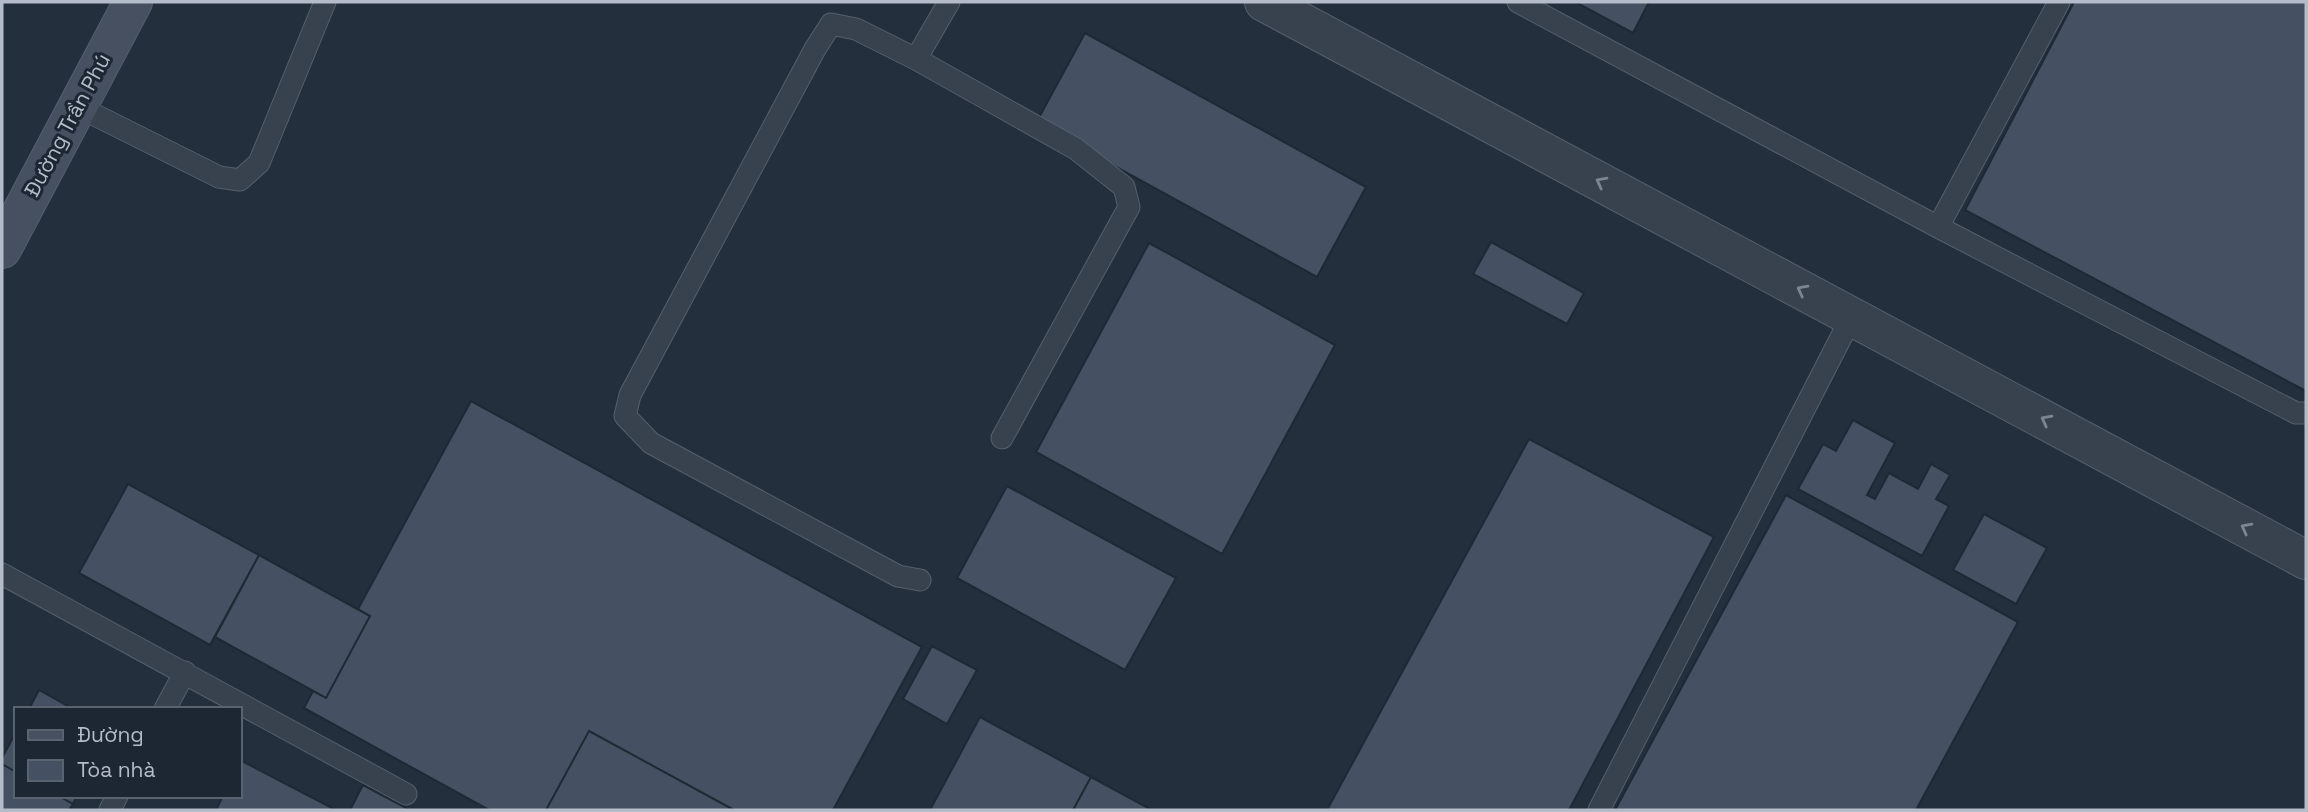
<svg xmlns="http://www.w3.org/2000/svg" width="2308" height="812" font-family="'Space Grotesk',sans-serif">
<rect width="100%" height="100%" fill="#242f3e"/>
<path fill="#455162" stroke="#1f2835" stroke-width="2" d="M1575 2H1649L1633 33Z
M2074 2H2306V391L1965 210Z
M1085 33 1366 187 1317 277 1036 123Z
M1491 242 1584 293 1567 324 1473 274Z
M1149 243 1335 345 1222 554 1036 452Z
M471 401 922 647 833 810H734L589 731 546 810H489L304 708 313 691 326 698 370 616 358 609Z
M1853 420 1895 443 1867 495 1875 499 1889 473 1918 489 1931 464 1950 475 1936 499 1949 506 1922 556 1798 489 1823 444 1836 451Z
M1529 439 1714 537 1569 810H1327Z
M128 484 259 555 210 645 79 573Z
M1007 486 1176 578 1125 670 957 578Z
M1786 495 2018 622 1916 810H1615Z
M1984 514 2047 548 2016 604 1953 570Z
M259 555 370 616 326 698 215 637Z
M932 646 977 670 947 724 903 699Z
M39 690 73 709H29Z
M980 717 1091 777 1073 810H930Z
M589 731 734 810H546Z
M16 732V772L2 764V758Z
M242 761 336 810H216L223 796H240Z
M2 764 16 772V796H59L73 804 69 810H2Z
M1091 777 1152 810H1073Z
M363 785 410 810H350Z
M59 796H77L73 804Z"/>
<g fill="none" stroke-linecap="round" stroke-linejoin="round">
<g stroke="#565f6c" stroke-width="23">
<path id="lane" d="M1518 2 1938 227 2296 413H2306
M916 59 1076 149 1124 187 1129 207 1002 438
M77 106 219 177 240 180 259 163 325 2
M1938 227 2059 2
M2 574 406 794
M920 580 898 576 651 443 625 416 630 395 815 49 831 24 856 29 916 59 949 2
M165 709 185 672
M110 810 117 796
M1599 810 1852 316"/>
</g>
<g stroke="#565f6c" stroke-width="40">
<path id="street" d="M1264 2 2306 560"/>
</g>
<g stroke="#565f6c" stroke-width="40">
<path id="secondary" d="M2 249 133 2"/>
</g>
<use href="#lane" stroke="#38414e" stroke-width="21"/>
<use href="#street" stroke="#38414e" stroke-width="38"/>
<use href="#secondary" stroke="#465061" stroke-width="38"/>
</g>
<defs><path id="oneway-chevron" d="M-2-3.5L2.5 0L-2 3.5" fill="none" stroke-width="1.6" stroke-linecap="round" stroke-linejoin="round" transform="scale(1.75)"/></defs>
<g stroke="#7c8592">
<use href="#oneway-chevron" transform="translate(1601 182) rotate(-152)"/>
<use href="#oneway-chevron" transform="translate(1802 290) rotate(-152)"/>
<use href="#oneway-chevron" transform="translate(2046 420) rotate(-152)"/>
<use href="#oneway-chevron" transform="translate(2246 528) rotate(-152)"/>
</g>
<g text-anchor="middle" dominant-baseline="central" stroke-width="6" stroke-linejoin="round" paint-order="stroke">
<g font-size="21" fill="#b4bcc9" stroke="#1d2633">
<text transform="translate(67 125) rotate(-62)">Đường Trần Phú</text>
</g>
</g>
<rect width="2308" height="812" fill="none" stroke="#b4bcc9" stroke-width="7"/>
<rect x="14" y="707" width="228" height="91" fill="#1d2633" stroke="#59626f" stroke-width="2"/>
<rect x="28" y="730" width="35" height="10" fill="#465061" stroke="#59626f" stroke-width="2"/>
<text x="77" y="742" font-size="21" fill="#b4bcc9">Đường</text>
<rect x="28" y="760" width="35" height="21" fill="#455162" stroke="#59626f" stroke-width="2"/>
<text x="77" y="777" font-size="21" fill="#b4bcc9">Tòa nhà</text>
</svg>
